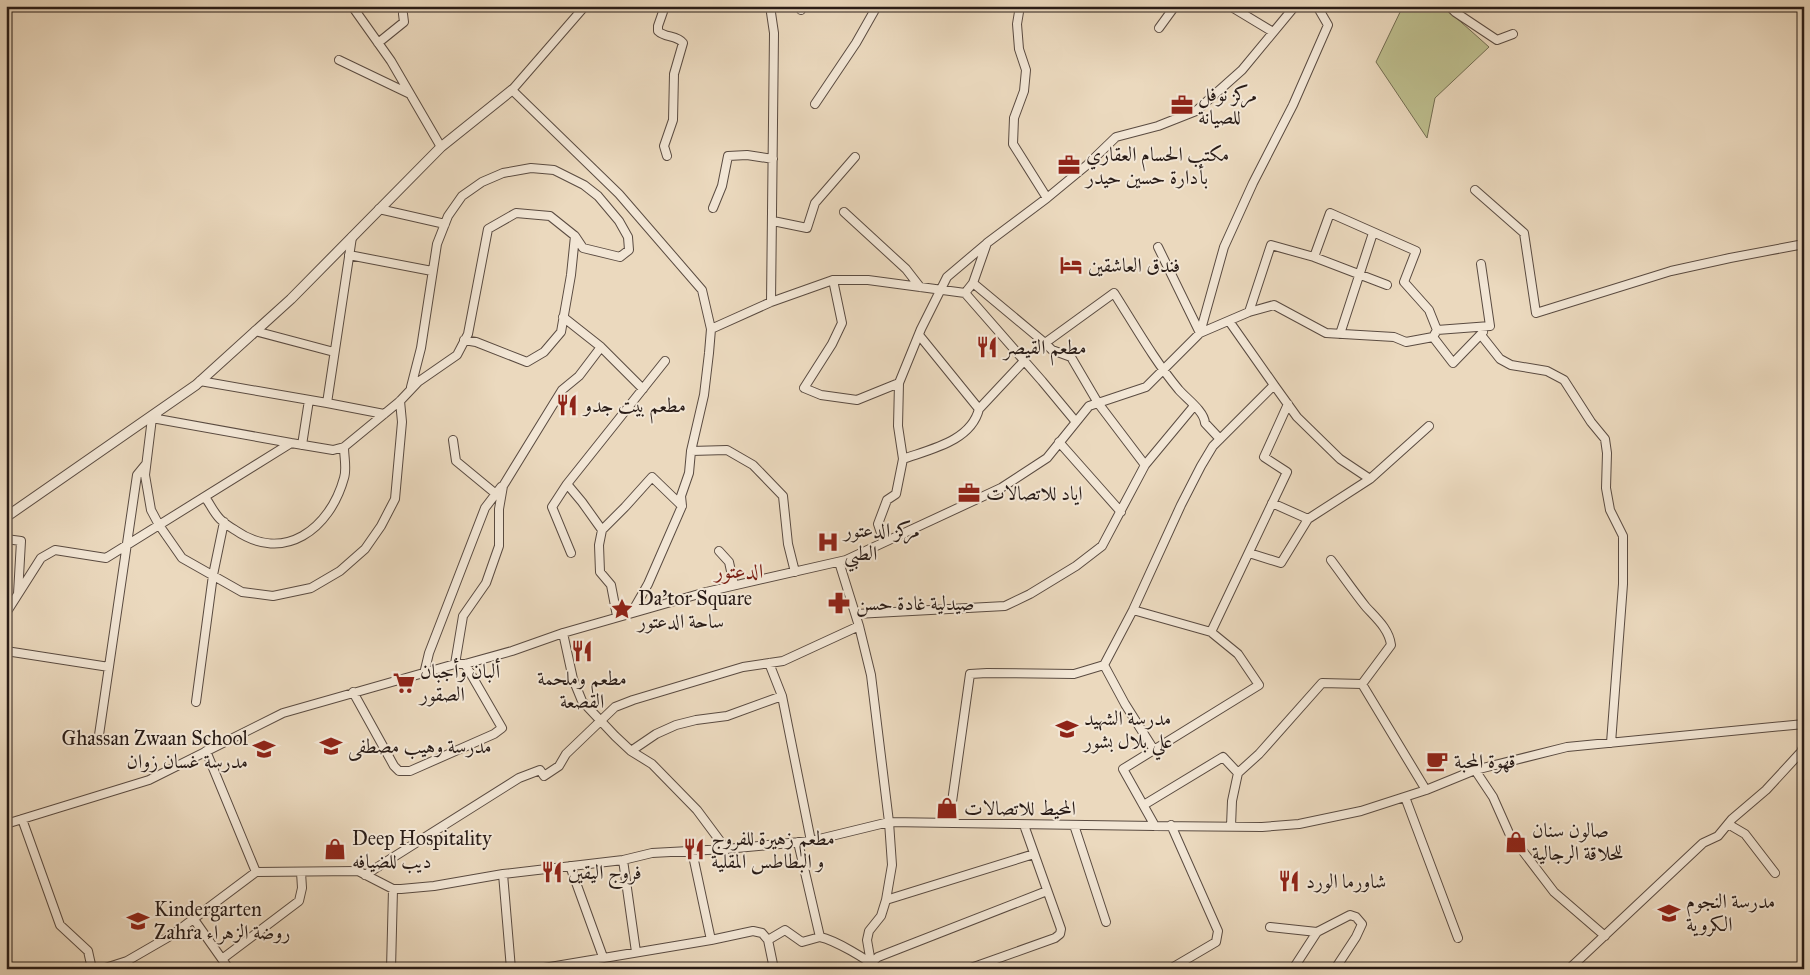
<svg xmlns="http://www.w3.org/2000/svg" width="1810" height="975" font-family="'IM FELL Great Primer',Amiri,serif">
<rect width="100%" height="100%" fill="#ebd9be"/>
<filter id="stains"><feTurbulence type="fractalNoise" baseFrequency=".004" numOctaves="4"/><feColorMatrix values="0 0 0 0 .2 0 0 0 0 .09 0 0 0 0 .02 0 0 0 .5 -.17"/></filter>
<radialGradient id="worn" r=".72"><stop offset=".6" stop-color="#630" stop-opacity="0"/><stop offset="1" stop-color="#630" stop-opacity=".3"/></radialGradient>
<path fill="#bdbe8e" stroke="#736d52" d="M1403 6H1443L1489 47 1435 98 1427 138 1376 62Z"/>
<g fill="none" stroke-linecap="round" stroke-linejoin="round">
<g stroke="#5a4b41" stroke-width="10">
<path id="minor" d="M352 6 391 61 441 147
M585 6 512 90 619 194 702 290 711 329 709 353 704 395 691 451 689 473 681 496 682 506 648 584 632 612
M665 6 658 26V31C665 38 677 35 683 43L674 74 673 120 664 146 667 156
M770 6 774 33 771 302
M1020 6 1017 24 1019 49 1026 70 1024 91 1014 118 1013 144 1047 198
M1230 6 1273 32
M1449 6 1455 12 1497 40 1513 34
M801 10 802 6
M1159 28 1175 6
M378 43 404 22 403 14
M339 60 410 94
M815 104 856 43 877 6
M1475 190 1524 233 1536 313 1671 271 1730 258 1804 244
M713 208 722 186 728 156 747 155 773 159
M379 209 445 224
M844 212 906 269 920 287
M773 221 807 228 815 203 855 157
M1158 247 1200 333 1249 312 1274 305 1326 333 1394 337 1406 342 1433 337 1437 330
M349 255 432 271
M1314 257 1330 213 1416 251 1404 282 1429 310 1437 330 1490 326
M1481 264 1490 326
M833 280 842 323 832 344 804 388 821 395 857 400 899 383
M973 283 1045 343 1114 293C1135 326 1154 360 1179 390 1187 399 1204 411 1205 423L1220 439
M965 293 973 283 987 243 1047 198 1087 165 1116 137 1158 126 1196 111 1242 70 1295 6
M1249 312 1271 245 1314 257 1387 285
M563 317 601 347 643 389
M711 329 771 302 833 280H868L965 293 1042 381 1076 422
M255 331 334 352
M1340 334 1373 233
M919 335 979 409
M1481 335 1500 359 1511 365 1547 371 1564 380 1591 422 1605 439 1607 453 1606 488 1610 510 1623 536V584L1611 743
M1433 337 1453 363 1483 332
M200 381 327 403 352 237
M1274 385 1297 417 1340 459 1370 479 1429 426
M411 387 421 348 437 244 448 216 462 196 482 182 503 173 531 168 554 170 584 185 598 196 619 221 628 237 629 250 620 257 583 248 575 236
M327 403 384 414
M157 415 152 418 145 475 151 510 159 525 182 558 242 592 273 596 311 588 340 571 365 549 381 526 395 499 402 422 400 401
M152 418 291 443
M453 440 456 461 496 494
M1059 442 1121 512
M302 445 309 400
M691 451 727 450 753 465 783 496 788 544 795 572
M903 459C931 449 971 441 979 409L1024 361
M1145 465 1194 406
M567 484 582 502 602 530 599 545 600 572 611 585 617 616
M205 497C210 504 214 513 220 519 224 523 230 527 235 530 284 564 330 529 344 478 347 469 344 457 344 447
M1308 519 1370 479
M602 530 625 507 652 477 682 506
M6 539 21 541 18 594
M884 542 878 524 887 500 896 494 903 459 898 426 899 383 921 329 947 277 986 244
M719 551 729 562 734 585
M571 553 552 507 567 484 665 361
M1249 553 1281 563 1308 519 1272 503
M1331 560C1343 576 1354 592 1366 607 1376 618 1389 629 1391 645L1362 684 1426 790
M839 562 859 626 871 675 889 822 892 865 886 900 881 916 869 931 867 940 871 963
M1133 610 1211 632 1287 472 1264 457 1288 404
M6 613 41 558 55 550 106 558 291 443 333 450 344 447 400 401 418 382 457 355 468 334 488 229 516 213 550 216 575 236 571 275 561 332 544 352 527 362 476 342 464 340
M856 614 1005 606 1030 594 1076 566 1102 546 1145 465 1098 403 1071 357 1052 350 1045 343
M563 633 573 679 582 701 615 736 631 751 652 764 697 810 726 849
M6 651 109 667
M769 663 782 696 811 841
M455 664 463 616 486 583 499 546V509L503 486 562 390 579 376 601 347
M424 674 429 653 485 508 501 487
M353 692 394 766 399 771H410L494 734 502 728 465 664
M196 702 213 575 224 522
M99 735 137 475 146 464
M1154 750 1125 704 1104 665 1133 610 1181 505 1201 466 1213 446 1274 385 1229 321
M206 751 256 872
M631 751 656 734 676 725 696 720 727 716 782 696
M1475 770 1493 797 1509 833 1554 892 1605 936
M1405 797 1458 938
M1144 806 1147 803 1223 757 1238 773
M22 819 60 925 88 951 92 969
M949 823 970 674 987 673 1074 674 1104 665
M6 824 149 780 283 713 455 664H465L512 651 563 633 706 592 846 560 1001 488 1047 458 1089 406 1146 387 1200 333 1224 247 1253 183 1293 105 1328 25 1317 6
M1728 824 1745 834 1775 873
M1074 825 1106 922
M1155 826 1123 769 1259 685 1238 654 1211 632
M1231 826 1232 801 1238 773 1259 754 1322 683 1362 684
M798 842 820 937C834 940 868 959 877 969
M692 851 711 940
M623 860 636 952
M570 866 603 957
M503 874 511 969
M365 875 519 778 540 770 544 776 559 766 566 754 615 707 633 700 743 667 783 661 859 626
M886 900 1034 854
M193 918 229 969
M1270 927 1317 932
M768 940 785 930 802 942 820 937
M222 959 299 901 302 888 301 872
M871 963 878 957 1047 891
M102 969 127 961 172 935 256 872 358 871 393 889H401L434 886 503 874 623 860 652 853 726 849 811 841 889 822 1155 826 1262 827 1299 824 1361 811 1426 790 1475 770 1567 747 1804 724
M391 969 393 889
M538 969 711 940 753 931 762 933 768 940 774 969
M968 969 1055 938 1060 934 1061 929 1024 825
M1170 969 1216 942 1218 931 1171 825
M1293 969 1317 932 1350 915 1356 917 1362 924 1356 937 1335 969
M1569 969 1703 843 1718 836 1732 819 1766 790 1801 752 1804 745"/>
</g>
<g stroke="#5a4b41" stroke-width="11">
<path id="tertiary" d="M6 517 196 385 291 299 441 147 512 90"/>
</g>
<use href="#minor" stroke="#f2e6d5" stroke-width="8"/>
<use href="#tertiary" stroke="#f2e6d5" stroke-width="9"/>
</g>
<defs>
<g id="office-bare" transform="scale(1.725)"><path d="M-6-3h4V-5.5h4V-3h4V5H-6ZM-1-4.5V-3h2v-1.5ZM-6 0V1H6V0Z" fill="#8f2418" stroke="#f2e6d5" stroke-width="2.5" paint-order="stroke"/></g>
<g id="hotel-bare" transform="scale(1.725)"><path d="M-6-4.5h1.5V1H6V5H4.5V3h-9V5H-6ZM-4 0a1.8 1.8 0 1 1 3.6 0ZM.5 0V-2.5h3Q6-2.5 6 0Z" fill="#8f2418" stroke="#f2e6d5" stroke-width="2.5" paint-order="stroke"/></g>
<g id="restaurant-bare" transform="scale(1.725)"><path d="M-5-6h1v4h1v-4h1v4h1v-4h1v5L-1.5 .5V6h-2V.5L-5-1ZM5-6V6H3V1.5H1.5Q1.5-4 5-6Z" fill="#8f2418" stroke="#f2e6d5" stroke-width="2.5" paint-order="stroke"/></g>
<g id="hospital-bare" transform="scale(1.725)"><path d="M-5-5h3v3.5h4V-5h3V5h-3V1.5h-4V5h-3Z" fill="#8f2418" stroke="#f2e6d5" stroke-width="2.5" paint-order="stroke"/></g>
<g id="pharmacy-bare" transform="scale(1.725)"><path d="M-2-6h4v4h4v4h-4v4h-4v-4h-4v-4h4Z" fill="#8f2418" stroke="#f2e6d5" stroke-width="2.5" paint-order="stroke"/></g>
<g id="sight-bare" transform="scale(1.725)"><path d="M0-6L1.8-2.2L6-1.7L2.9 1.2L3.7 5.4L0 3.3L-3.7 5.4L-2.9 1.2L-6-1.7L-1.8-2.2Z" fill="#8f2418" stroke="#f2e6d5" stroke-width="2.5" paint-order="stroke"/></g>
<g id="supermarket-bare" transform="scale(1.725)"><path d="M-6-5.5h2.5l.6 2H6L4.5 2H-2.5L-4.4-4H-6ZM-1.5 3.2a1.3 1.3 0 1 0 .1 0ZM3 3.2a1.3 1.3 0 1 0 .1 0Z" fill="#8f2418" stroke="#f2e6d5" stroke-width="2.5" paint-order="stroke"/></g>
<g id="school-bare" transform="scale(1.725)"><path d="M0-5L7-2L0 1L-7-2ZM-4 1L0 2.5L4 1V4Q0 6-4 4Z" fill="#8f2418" stroke="#f2e6d5" stroke-width="2.5" paint-order="stroke"/></g>
<g id="cafe-bare" transform="scale(1.725)"><path d="M-5.5-4.5H6V0H3Q3 3.5 0 3.5H-2.5Q-5.5 3.5-5.5 0ZM3-3.2v2h1.7v-2ZM-6 4.5H4V6H-6Z" fill="#8f2418" stroke="#f2e6d5" stroke-width="2.5" paint-order="stroke"/></g>
<g id="shop-bare" transform="scale(1.725)"><path d="M-5-2.5h2.3a2.7 3.5 0 0 1 5.4 0H5L5.5 6h-11ZM-1.5-2.5h3a1.5 2.3 0 0 0-3 0Z" fill="#8f2418" stroke="#f2e6d5" stroke-width="2.5" paint-order="stroke"/></g>
</defs>
<g fill-rule="evenodd">
<use href="#office-bare" x="1182" y="105"/>
<use href="#office-bare" x="1069" y="165"/>
<use href="#hotel-bare" x="1071" y="265"/>
<use href="#restaurant-bare" x="987" y="347"/>
<use href="#restaurant-bare" x="567" y="405"/>
<use href="#office-bare" x="969" y="493"/>
<use href="#hospital-bare" x="828" y="542"/>
<use href="#pharmacy-bare" x="839" y="603"/>
<use href="#sight-bare" x="622" y="609"/>
<use href="#restaurant-bare" x="582" y="651"/>
<use href="#supermarket-bare" x="404" y="683"/>
<use href="#school-bare" x="1067" y="729"/>
<use href="#school-bare" x="331" y="746"/>
<use href="#school-bare" x="264" y="749"/>
<use href="#cafe-bare" x="1437" y="761"/>
<use href="#shop-bare" x="947" y="808"/>
<use href="#shop-bare" x="1516" y="842"/>
<use href="#shop-bare" x="335" y="849"/>
<use href="#restaurant-bare" x="694" y="849"/>
<use href="#restaurant-bare" x="552" y="872"/>
<use href="#restaurant-bare" x="1289" y="881"/>
<use href="#school-bare" x="1669" y="913"/>
<use href="#school-bare" x="138" y="921"/>
</g>
<g text-anchor="middle" dominant-baseline="central" stroke-width="4" stroke-linejoin="round" paint-order="stroke">
<g font-size="20" fill="#291c17" stroke="#f2e6d5" text-anchor="start">
<text x="1198" y="94">مركز نوفل<tspan x="1198" dy="23">للصيانة</tspan></text>
<text x="1086" y="154">مكتب الحسام العقاري<tspan x="1086" dy="23">بأدارة حسين حيدر</tspan></text>
<text x="1088" y="265">فندق العاشقين</text>
<text x="1004" y="347">مطعم القيصر</text>
<text x="584" y="405">مطعم بيت جدو</text>
<text x="986" y="493">اياد للاتصالات</text>
<text x="844" y="530">مركز الدعتور<tspan x="844" dy="23">الطبي</tspan></text>
<text x="638" y="598">Da'tor Square<tspan x="638" dy="23">ساحة الدعتور</tspan></text>
<text x="856" y="603">صيدلية غادة حسن</text>
<text x="420" y="671">ألبان وأجبان<tspan x="420" dy="23">الصقور</tspan></text>
<text x="582" y="678" text-anchor="middle">مطعم وملحمة<tspan x="582" dy="23">القصعة</tspan></text>
<text x="1084" y="718">مدرسة الشهيد<tspan x="1084" dy="23">علي بلال بشور</tspan></text>
<text x="248" y="738" text-anchor="end">Ghassan Zwaan School<tspan x="248" dy="23">مدرسة غسان زوان</tspan></text>
<text x="348" y="746">مدرسة وهيب مصطفى</text>
<text x="1454" y="761">قهوة المحبة</text>
<text x="964" y="808">المحيط للاتصالات</text>
<text x="1532" y="830">صالون سنان<tspan x="1532" dy="23">للحلاقة الرجالية</tspan></text>
<text x="352" y="838">Deep Hospitality<tspan x="352" dy="23">ديب للضيافه</tspan></text>
<text x="711" y="838">مطعم زهيرة للفروج<tspan x="711" dy="23">و البطاطس المقلية</tspan></text>
<text x="568" y="872">فروج اليقين</text>
<text x="1306" y="881">شاورما الورد</text>
<text x="1686" y="901">مدرسة النجوم<tspan x="1686" dy="23">الكروية</tspan></text>
<text x="154" y="909">Kindergarten<tspan x="154" dy="23">Zahra روضة الزهراء</tspan></text>
</g>
<g font-size="21" fill="#7a1f14" stroke="#f2e6d5">
<text x="739" y="571">الدعتور</text>
</g>
</g>
<rect width="1810" height="975" fill="none" stroke="#ebd9be" stroke-width="25"/>
<rect x="8" y="8" width="1795" height="960" fill="none" stroke="#291c17" stroke-width="2.5"/>
<rect x="12" y="12" width="1785" height="950" fill="none" stroke="#291c17"/>
<rect width="100%" height="100%" filter="url(#stains)"/>
<rect width="100%" height="100%" fill="url(#worn)"/>
</svg>
